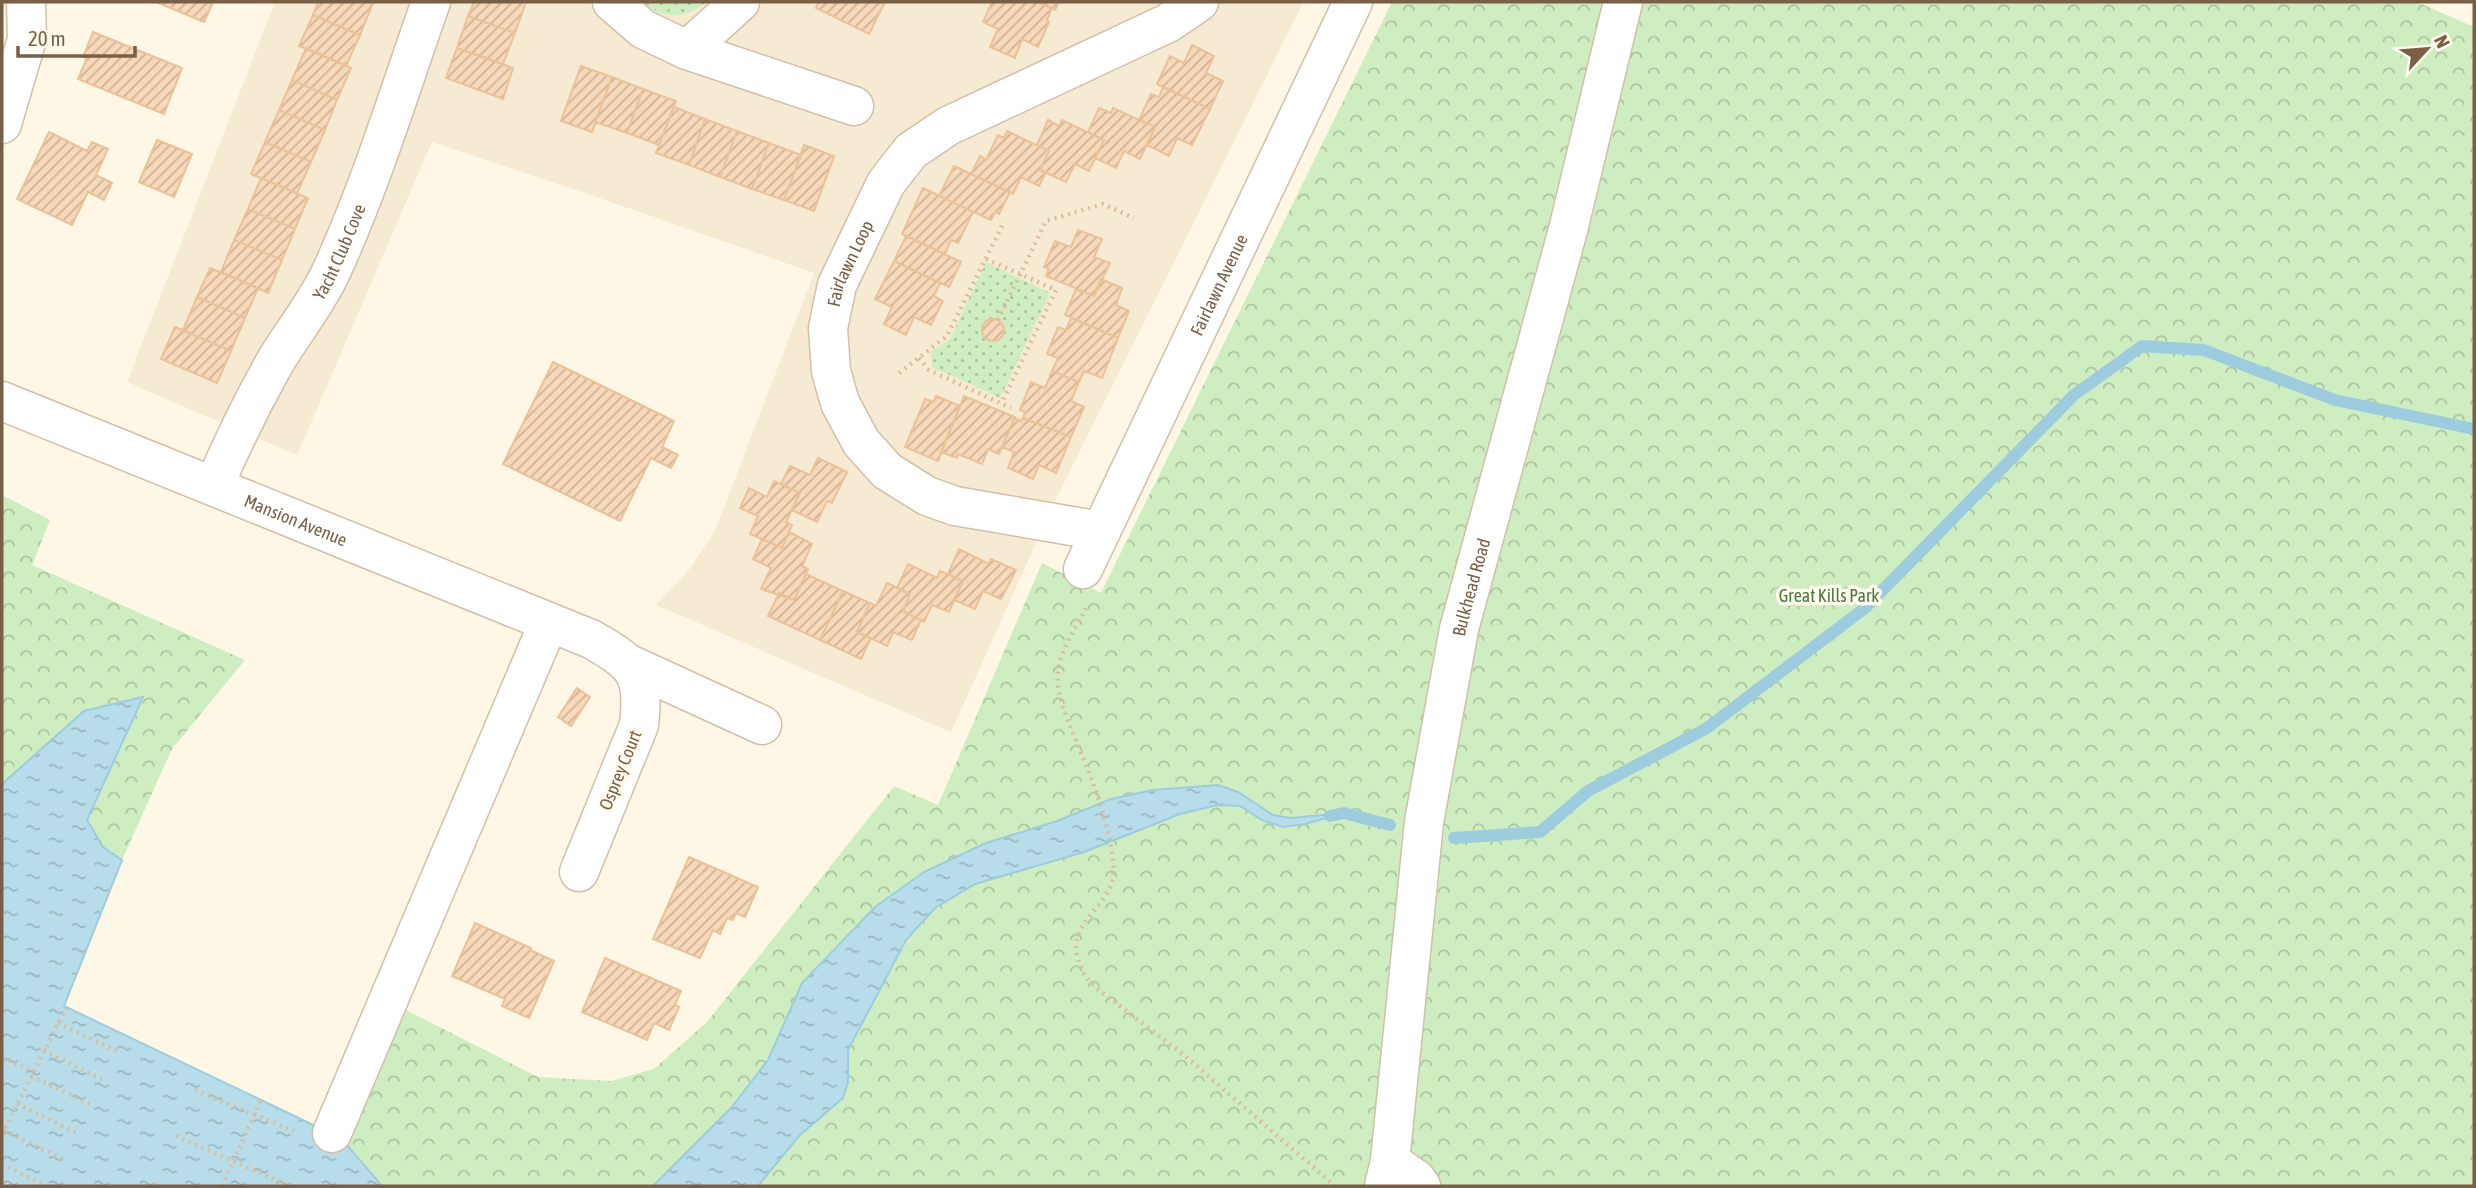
<svg xmlns="http://www.w3.org/2000/svg" width="2476" height="1188" font-family="'Asap Condensed',sans-serif">
<defs>
<pattern id="grass-dots" width="8" height="8" patternUnits="userSpaceOnUse" patternTransform="scale(1.75)"><rect width="8" height="8" fill="#ceeec1"/><path d="M2 2h.1M6 6h.1" fill="none" stroke="#acc49f" stroke-width="1.8" stroke-linecap="round"/></pattern>
<pattern id="park-crowns" width="20" height="18" patternUnits="userSpaceOnUse" patternTransform="scale(1.75)"><rect width="20" height="18" fill="#ceeec1"/><path d="M2 6a3 3 0 1 1 6 0M12 15a3 3 0 1 1 6 0" fill="none" stroke="#acc49f"/></pattern>
<pattern id="water-ripples" width="26" height="14" patternUnits="userSpaceOnUse" patternTransform="scale(1.75)"><rect width="26" height="14" fill="#b7ddea"/><path d="M2 4q2-2 4 0t4 0M15 11q2-2 4 0t4 0" fill="none" stroke="#9ab6bf"/></pattern>
<pattern id="building-hatch" width="6" height="6" patternUnits="userSpaceOnUse" patternTransform="scale(1.75)"><rect width="6" height="6" fill="#f7d8b9"/><path d="M-1 1l2-2M0 6l6-6M5 7l2-2" fill="none" stroke="#cdb298"/></pattern>
</defs>
<rect width="100%" height="100%" fill="#fef7e5"/>
<path fill="#f7ead2" d="M275 2H1301L1302 5 1055 501 951 732 656 605 689 570 715 531 814 273 611 202 432 142 297 455 127 382Z"/>
<path fill="url(#grass-dots)" d="M642 2H706C685 20 663 19 642 2Z
M986 262 1050 293 1000 398 932 367 931 352 950 339Z"/>
<path fill="url(#park-crowns)" d="M1392 2H2417L2474 27V1186H382L341 1138 402 1008 538 1077 611 1081 654 1069 707 1022 894 786 938 805 1042 563 1101 593Z
M2 495 50 520 32 565 245 660 172 749 122 860 103 847 87 820 142 697 84 711 2 784Z"/>
<path fill="url(#water-ripples)" stroke="#9cccdd" stroke-width="2" d="M143 697 87 820 103 847 122 860 64 1006 341 1138 382 1186H2V784L84 711Z
M1218 785 1238 792 1273 815 1290 818 1344 813 1305 824 1283 827 1262 820 1240 806 1217 805 1180 814 1084 852 975 884 935 908 906 940 848 1050V1082L843 1098 799 1136 758 1186H653L731 1108 768 1060 802 983 875 907 924 872 986 843 1057 821 1111 799 1153 790Z"/>
<g fill="none" stroke-linecap="round" stroke-linejoin="round">
<path stroke="#9cccdd" stroke-width="12" d="M1330 816 1344 813 1390 825
M1454 838 1540 832 1588 791 1707 728 1865 608 2074 395 2142 346 2204 350 2335 400 2474 429"/>
</g>
<path fill="url(#building-hatch)" stroke="#ebc198" stroke-width="2" d="M156 2H213L204 22Z
M318 2H371L373 3 360 35 313 15Z
M474 2H526L515 33 468 16Z
M818 2H885L869 34 816 8Z
M992 2H1038L1052 8 1047 20 1049 22 1038 47 1022 39 1015 58 990 47 998 29 983 22Z
M1038 2H1059L1055 10Z
M313 15 360 35 346 66 299 46Z
M468 16 515 33 503 64 457 48Z
M93 32 182 68 164 114 78 79 87 58 83 57Z
M1192 45 1214 56 1206 73 1223 81 1210 109 1157 84 1170 56 1184 63Z
M306 48 351 68 337 100 292 80Z
M457 48 513 68 503 99 446 78Z
M581 66 612 77 592 132 561 121Z
M612 77 643 89 627 133 595 122Z
M292 80 337 100 325 130 279 110Z
M1163 87 1210 109 1192 145 1177 138 1169 156 1147 145 1155 127 1139 120 1151 94 1159 97Z
M643 89 676 101 659 145 627 133Z
M674 107 705 119 689 165 656 153Z
M1099 108 1111 113 1113 108 1155 127 1140 159 1124 151 1116 168 1095 158 1104 140 1088 132Z
M279 110 325 130 311 162 265 142Z
M705 119 737 131 720 177 689 165Z
M1048 120 1059 126 1062 120 1104 140 1089 171 1075 164 1066 182 1040 170 1049 151 1037 145Z
M737 131 769 143 752 189 720 177Z
M1007 131 1049 151 1040 170 1046 172 1039 186 1021 177 1013 194 971 174 980 156 986 160 998 135 1004 138Z
M49 132 87 151 92 142 108 149 96 175 112 183 104 200 88 192 72 225 17 199Z
M157 140 192 154 174 197 139 182Z
M265 142 311 162 297 193 251 174Z
M769 143 801 155 784 200 752 189Z
M804 145 834 156 814 211 784 200Z
M954 166 1010 192 999 214 995 212 991 220 939 196Z
M261 178 308 198 295 229 248 209Z
M923 188 973 212 958 243 951 240 945 254 902 234Z
M248 209 295 229 282 260 234 240Z
M1078 230 1102 239 1094 257 1110 263 1094 296 1046 276 1049 269 1044 267 1055 241 1071 247Z
M906 236 961 262 949 287 894 261Z
M234 240 282 260 268 293 221 272Z
M894 261 940 283 934 296 943 301 931 325 914 317 906 335 884 324 892 307 875 299Z
M210 268 258 288 245 318 197 297Z
M1101 279 1122 288 1116 305 1129 311 1118 338 1065 315 1076 289 1094 296Z
M197 297 245 318 231 351 183 330Z
M1071 318 1118 338 1102 378 1084 371 1079 382 1052 371 1058 358 1047 354 1058 327 1066 330Z
M982 330a11 11 0 1 1 22 0a11 11 0 1 1-22 0Z
M175 327 231 351 217 383 161 359Z
M553 362 674 421 662 447 678 455 671 468 651 458 620 521 503 464Z
M1052 371 1079 382 1071 401 1084 407 1071 437 1023 418 1025 412 1020 410 1031 382 1045 388Z
M936 396 960 406 938 461 905 447 925 399 934 402Z
M964 396 1015 417 999 454 988 449 982 464 958 454 957 458 941 452Z
M1014 418 1021 421 1023 418 1071 437 1056 473 1039 465 1033 479 1008 468 1014 452 1002 447Z
M818 458 847 472 832 503 827 501 817 522 792 510 800 493 781 484 790 466 810 475Z
M774 481 800 493 786 522 792 525 782 548 750 534 758 516 740 508 749 488 767 497Z
M789 532 812 544 802 566 808 569 794 600 761 589 771 568 753 559 762 539 782 548Z
M959 549 989 564 991 559 1016 570 1001 599 983 591 975 609 954 600 963 581 948 574Z
M908 564 937 578 940 571 963 581 949 612 932 605 924 622 903 611 910 594 897 588Z
M806 574 843 591 820 640 768 616 779 593 794 600Z
M887 583 910 594 903 611 921 620 912 640 893 632 887 646 857 632 870 603 876 606Z
M843 591 870 603 857 632 871 638 861 659 820 640Z
M577 688 590 697 571 726 558 717Z
M689 857 758 887 745 917 736 913 733 920 727 918 720 934 713 930 700 958 653 939Z
M475 923 531 948 530 950 554 961 529 1018 502 1006 505 999 452 976Z
M605 958 681 991 675 1005 679 1007 669 1030 654 1023 647 1040 582 1012Z"/>
<g fill="none" stroke-linecap="round" stroke-linejoin="round">
<g stroke="#d1bfa9" stroke-width="41">
<g id="minor">
<path d="M612 2 643 29 687 50 854 106"/>
<path d="M687 50 740 2"/>
<path d="M2 124 27 39 26 2"/>
<path id="s1" d="M2 401 591 639C635 664 645 673 639 725L579 872"/>
<path id="s2" d="M214 486C232 444 252 403 275 362 293 332 316 304 331 272 371 185 399 92 431 2"/>
<path id="s3" d="M1101 531 955 506 927 496 887 471 861 442 840 403 831 371 828 328 837 285 886 183 911 151 948 126 1168 23 1199 2"/>
<path id="s4" d="M1083 569 1353 2"/>
<path d="M631 665 762 725"/>
<path d="M332 1133 549 622"/>
<path d="M1390 1161 1416 1179 1421 1186"/>
<path id="s5" d="M1384 1186 1390 1161 1424 822 1459 629 1568 230 1623 2"/>
</g>
</g>
<path stroke="#dcbc9c" stroke-width="4.5" stroke-dasharray="2 5" stroke-linecap="butt" d="M986 259 1056 290 1001 404
M998 320 1046 221 1103 204 1134 218
M919 358 929 370 1011 408
M899 373 947 336 1004 222
M1086 608C1076 627 1061 649 1058 671 1055 699 1072 728 1081 753 1094 784 1110 827 1113 860 1114 871 1114 882 1108 891 1096 914 1071 927 1077 955 1080 969 1085 977 1095 987L1184 1055 1335 1186
M58 1023 119 1052
M44 1050 104 1081
M2 1057 33 1072
M31 1076 92 1105
M195 1090 254 1115
M17 1104 77 1133
M254 1114 294 1131
M4 1130 64 1160
M2 1134 66 1008
M176 1136 290 1186
M2 1164 45 1186
M155 1184 161 1186
M222 1186 261 1100"/>
<use href="#minor" stroke="#fff" stroke-width="38"/>
</g>
<g text-anchor="middle" dominant-baseline="central" stroke-width="7" stroke-linejoin="round" paint-order="stroke">
<g font-size="18" fill="#7a5f47" stroke="#fffaed">
<text stroke="none"><textPath href="#s2" startOffset="266">Yacht Club Cove</textPath></text>
<text stroke="none"><textPath href="#s3" startOffset="453">Fairlawn Loop</textPath></text>
<text stroke="none"><textPath href="#s4" startOffset="315">Fairlawn Avenue</textPath></text>
<text stroke="none"><textPath href="#s1" startOffset="317">Mansion Avenue</textPath></text>
<text stroke="none"><textPath href="#s5" startOffset="606">Bulkhead Road</textPath></text>
<text transform="translate(620 770) rotate(-68)">Osprey Court</text>
</g>
<g font-size="18" fill="#477b3b" stroke="#fffaed">
<text x="1829" y="595">Great Kills Park</text>
</g>
</g>
<rect width="2476" height="1188" fill="none" stroke="#7a5f47" stroke-width="7"/>
<g transform="translate(2427 49) rotate(64)" stroke="#fffaed" stroke-width="5" paint-order="stroke">
<path d="M0-5L12 26L0 18L-12 26Z" fill="#7a5f47"/>
<text y="-10" font-size="19" font-weight="bold" text-anchor="middle" fill="#7a5f47">N</text>
</g>
<path d="M18 46v10h117v-10" fill="none" stroke="#7a5f47" stroke-width="3.5"/>
<text x="28" y="46" font-size="21" fill="#7a5f47" stroke="#fffaed" stroke-width="5" paint-order="stroke">20 m</text>
</svg>
